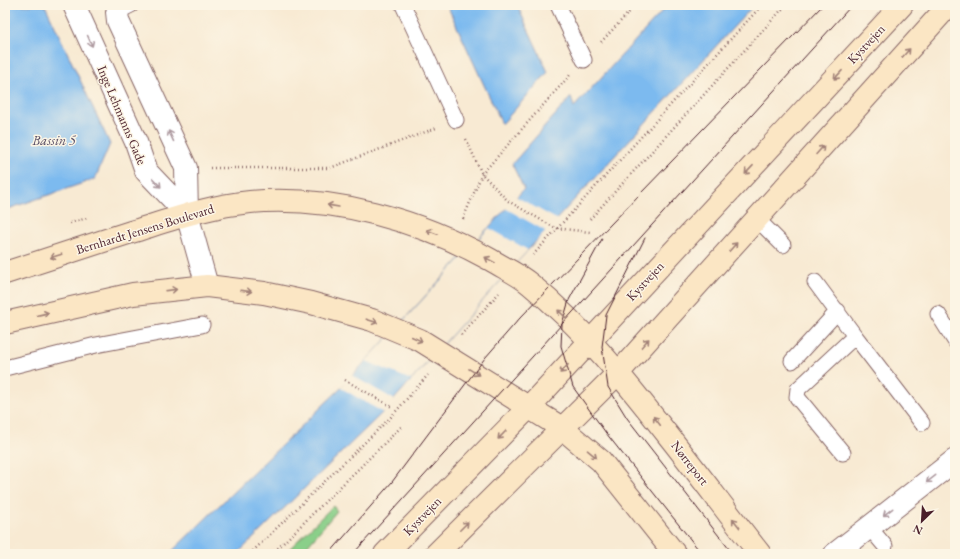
<svg xmlns="http://www.w3.org/2000/svg" width="960" height="559" font-family="'EB Garamond',serif">
<rect width="100%" height="100%" fill="#fcf5e5"/>
<filter id="ink" filterUnits="userSpaceOnUse"><feTurbulence type="fractalNoise" baseFrequency=".025" numOctaves="2"/><feDisplacementMap in="SourceGraphic" scale="8" xChannelSelector="R" yChannelSelector="G"/><feConvolveMatrix kernelMatrix="1 2 1 2 8 2 1 2 1" color-interpolation-filters="sRGB"/></filter>
<filter id="wash" filterUnits="userSpaceOnUse"><feTurbulence type="fractalNoise" baseFrequency=".012" numOctaves="4" result="noise"/><feDisplacementMap in="SourceGraphic" scale="16" xChannelSelector="R" yChannelSelector="G"/><feGaussianBlur stdDeviation="0.9" result="paint"/><feColorMatrix in="noise" values="0 0 0 0 0 0 0 0 0 0 0 0 0 0 0 0 0 1.4 0 .05"/><feComposite in="paint" operator="in"/></filter>
<g filter="url(#wash)">
<rect width="100%" height="100%" fill="#f8ead3"/>
<path fill="#8acf89" stroke="#6a775a" d="M333 506 337 511 300 554H284Z"/>
<path fill="#7cbaef" stroke="#636c8d" d="M5 5H45L110 144 95 179 5 210Z
M447 5H517L548 72 502 124Z
M668 5H754L528 250 381 414 237 554H169L340 389 524 189 512 164 571 97 574 107Z"/>
<path fill="#f8ead3" d="M515 196 558 220 547 232 505 208Z
M489 228 528 250 411 380 366 361Z
M351 375 395 400 384 413 341 388Z"/>
</g>
<g filter="url(#ink)">
<g fill="none" stroke-linecap="round" stroke-linejoin="round">
<g stroke="#876666" stroke-width="17">
<path id="lane" d="M403 5 456 120
M558 5 584 60
M117 12 131 5
M757 219 783 245
M815 282 855 336
M938 314 955 341
M792 361 838 311
M5 368 96 345 202 325
M843 453 797 397 798 389 855 336 922 423
M869 527 885 546"/>
</g>
<g stroke="#876666" stroke-width="24">
<path id="street" d="M74 5 136 142 146 171 187 214
M117 12 118 21 186 168 187 214 207 286
M835 554 955 460"/>
</g>
<g stroke="#876666" stroke-width="24">
<path id="secondary" d="M5 273C47 259 89 246 131 232 170 220 209 206 250 202 333 195 419 220 491 260 504 268 518 274 530 284 585 329 627 383 671 439 701 477 730 516 760 554
M5 323 133 294 207 286 264 293 311 303 372 320 420 340 562 428 601 461 675 554
M385 554 529 407 902 5
M436 554 619 372 949 5"/>
</g>
<path stroke="#876666" stroke-width="2.5" stroke-dasharray="1 3" stroke-linecap="butt" d="M601 42 636 5
M466 139 482 174 508 201 555 228 590 232
M210 168H330L436 128
M463 219 482 174 570 75
M590 219 786 5
M70 223 87 218
M533 255 762 5
M461 335 499 293
M345 380 392 407
M250 554 391 417 428 375
M272 554 402 426"/>
<use href="#lane" stroke="#fff" stroke-width="15"/>
<use href="#street" stroke="#fff" stroke-width="22"/>
<use href="#secondary" stroke="#fbe6c4" stroke-width="22"/>
<path stroke="#4a1f2b" stroke-width="1" d="M645 238 606 315 602 347 608 387 627 418 733 554
M602 239 569 300 562 324 561 346 573 387 606 433 702 554
M329 554 392 482 485 358 520 318 823 5
M353 554 852 5"/>
</g>
<defs><path id="oneway-shaft" d="M-6 0H5M1.5-3L5.5 0L1.5 3" fill="none" stroke-width="1.6" stroke-linecap="round" stroke-linejoin="round"/></defs>
<g stroke="#ae9aa0">
<use href="#oneway-shaft" transform="translate(90 41) rotate(66)"/>
<use href="#oneway-shaft" transform="translate(171 136) rotate(-115)"/>
<use href="#oneway-shaft" transform="translate(157 183) rotate(47)"/>
<use href="#oneway-shaft" transform="translate(931 479) rotate(142)"/>
<use href="#oneway-shaft" transform="translate(888 512) rotate(142)"/>
</g>
<g stroke="#a28278">
<use href="#oneway-shaft" transform="translate(906 53) rotate(-48)"/>
<use href="#oneway-shaft" transform="translate(838 75) rotate(133)"/>
<use href="#oneway-shaft" transform="translate(820 150) rotate(-48)"/>
<use href="#oneway-shaft" transform="translate(749 170) rotate(133)"/>
<use href="#oneway-shaft" transform="translate(333 206) rotate(-170)"/>
<use href="#oneway-shaft" transform="translate(432 232) rotate(-159)"/>
<use href="#oneway-shaft" transform="translate(733 247) rotate(-48)"/>
<use href="#oneway-shaft" transform="translate(56 256) rotate(162)"/>
<use href="#oneway-shaft" transform="translate(490 260) rotate(-151)"/>
<use href="#oneway-shaft" transform="translate(171 290) rotate(-7)"/>
<use href="#oneway-shaft" transform="translate(246 291) rotate(7)"/>
<use href="#oneway-shaft" transform="translate(43 314) rotate(-13)"/>
<use href="#oneway-shaft" transform="translate(562 314) rotate(-136)"/>
<use href="#oneway-shaft" transform="translate(372 321) rotate(18)"/>
<use href="#oneway-shaft" transform="translate(417 339) rotate(25)"/>
<use href="#oneway-shaft" transform="translate(645 343) rotate(-48)"/>
<use href="#oneway-shaft" transform="translate(564 369) rotate(133)"/>
<use href="#oneway-shaft" transform="translate(474 372) rotate(32)"/>
<use href="#oneway-shaft" transform="translate(657 421) rotate(-128)"/>
<use href="#oneway-shaft" transform="translate(502 435) rotate(134)"/>
<use href="#oneway-shaft" transform="translate(592 454) rotate(40)"/>
<use href="#oneway-shaft" transform="translate(736 523) rotate(-128)"/>
<use href="#oneway-shaft" transform="translate(464 526) rotate(-45)"/>
</g>
</g>
<g text-anchor="middle" dominant-baseline="central" stroke-width="3" stroke-linejoin="round" paint-order="stroke">
<g font-size="13" fill="#4a1f2b" stroke="#fcf5e5">
<text transform="translate(866 44) rotate(-47)">Kystvejen</text>
<text transform="translate(122 115) rotate(67)">Inge Lehmanns Gade</text>
<text transform="translate(145 229) rotate(-17)">Bernhardt Jensens Boulevard</text>
<text transform="translate(645 281) rotate(-47)">Kystvejen</text>
<text transform="translate(690 463) rotate(52)">Nørreport</text>
<text transform="translate(422 516) rotate(-46)">Kystvejen</text>
</g>
<g font-size="14" font-style="italic" fill="#594e66" stroke="#fcf5e5">
<text x="54" y="140">Bassin 5</text>
</g>
</g>
<rect width="960" height="559" fill="none" stroke="#fcf5e5" stroke-width="20"/>
<g transform="translate(922 521) rotate(205)" stroke="#fcf5e5" stroke-width="3" paint-order="stroke">
<path d="M0-3L7 15L0 10L-7 15Z" fill="#4a1f2b"/>
<text y="-6" font-size="11" font-weight="bold" text-anchor="middle" fill="#4a1f2b">N</text>
</g>
</svg>
